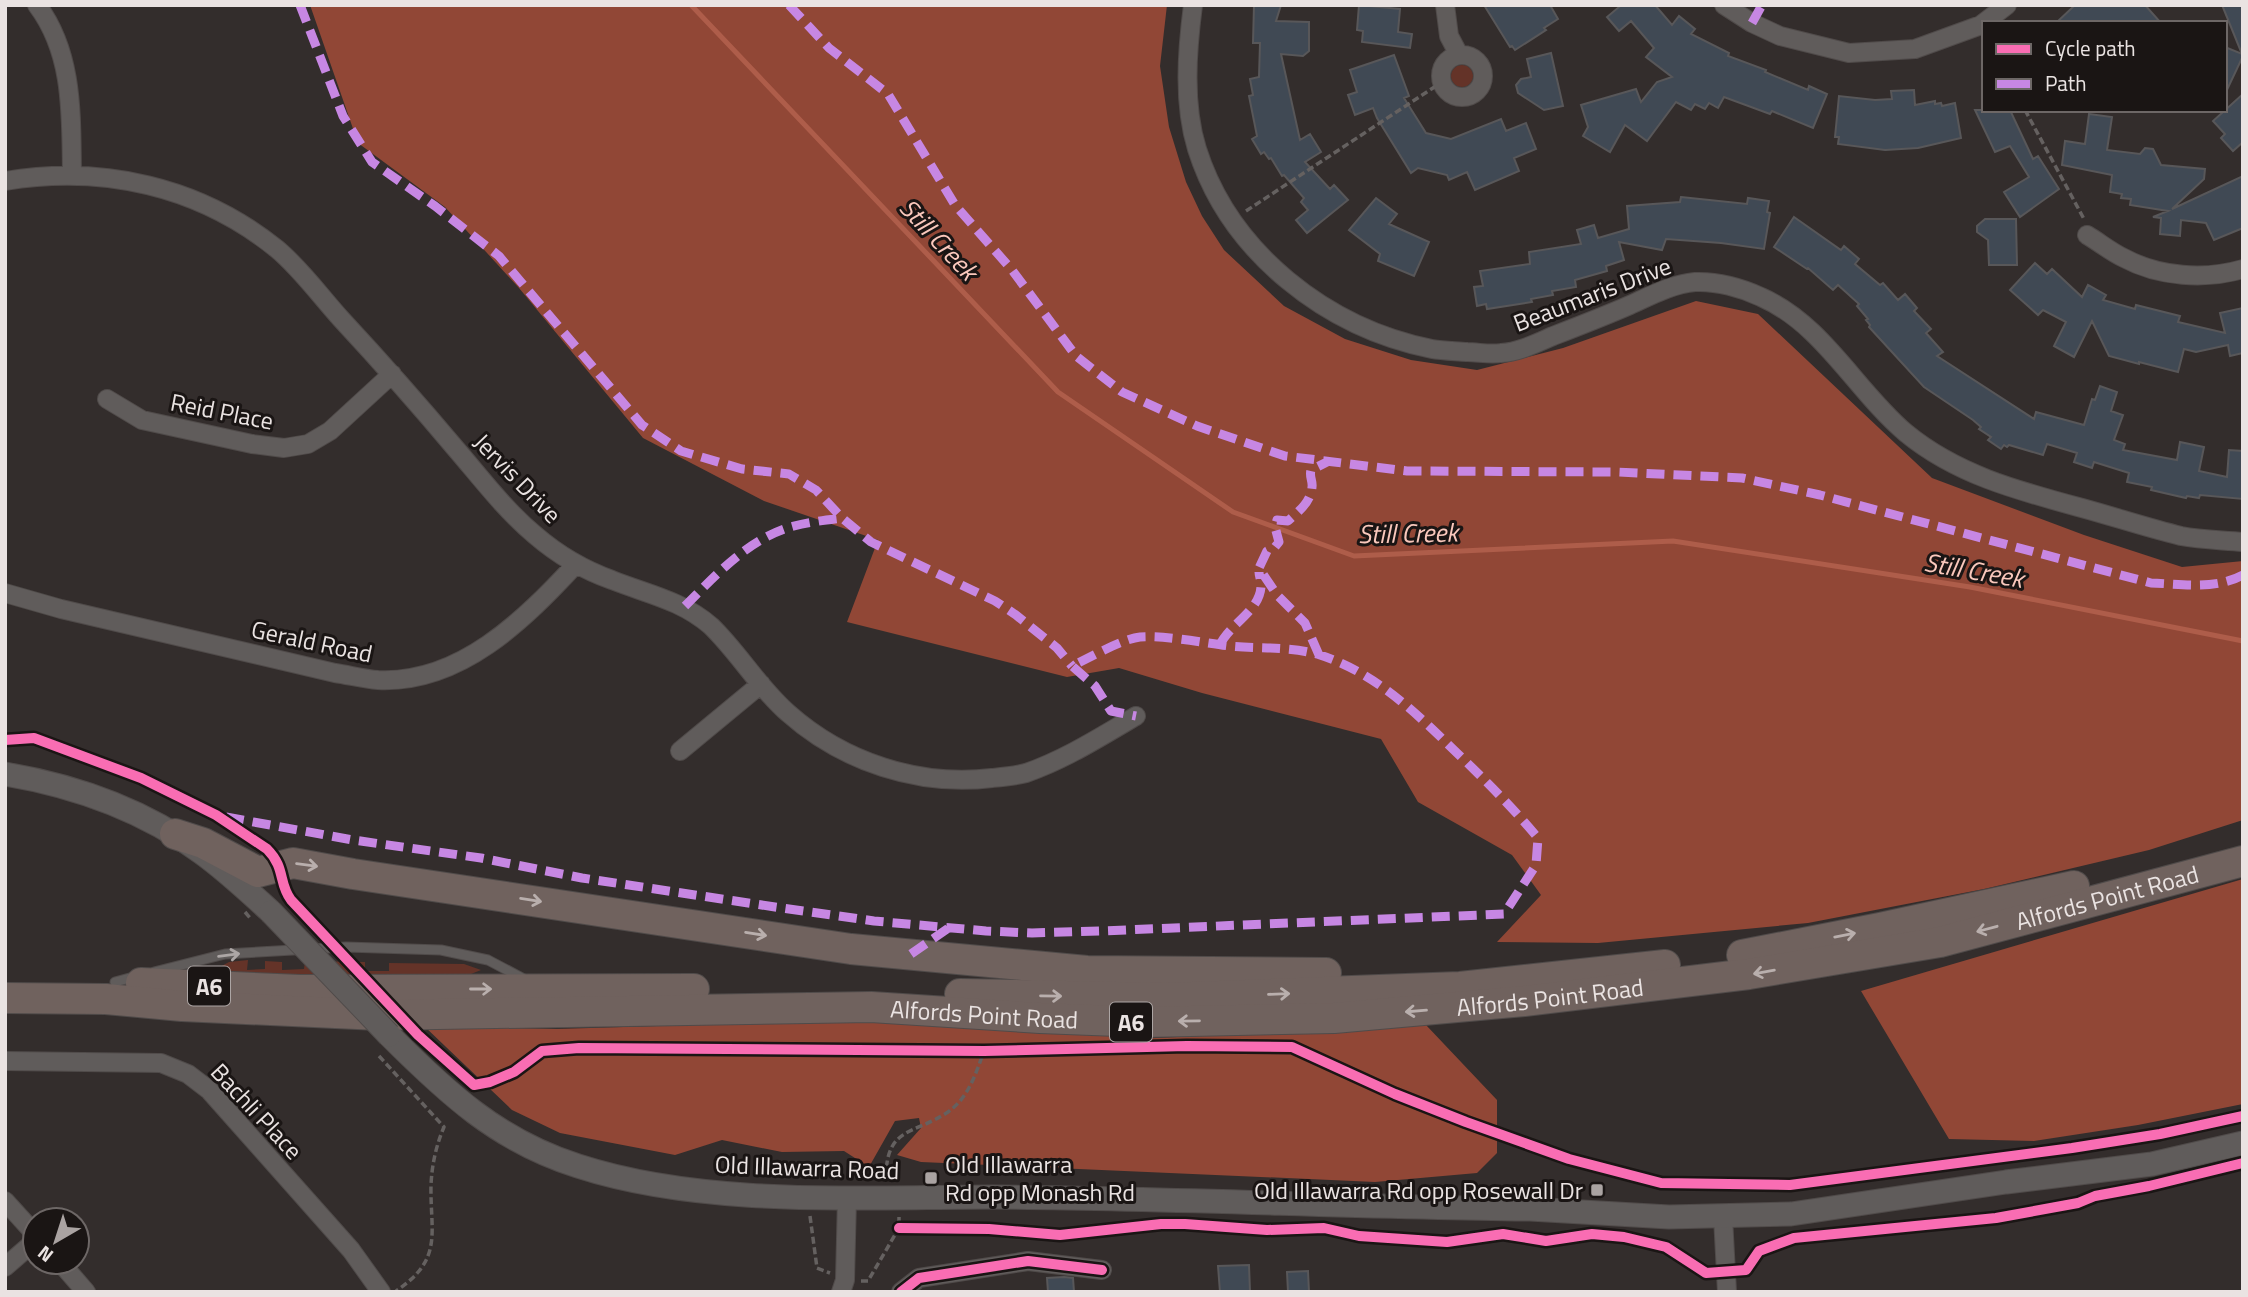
<svg xmlns="http://www.w3.org/2000/svg" width="2248" height="1297" font-family="'Titillium Web',sans-serif">
<rect width="100%" height="100%" fill="#332d2c"/>
<path fill="#643328" d="M1451 76a11 11 0 1 1 22 0a11 11 0 1 1-22 0Z
M248 960 247 970 265 969V961L282 962V970L304 969 305 961 365 962V971H389V963L464 964 481 970 461 978 216 976 218 968 229 962Z"/>
<path fill="#914736" d="M310 5H1167L1160 66 1169 127 1186 182 1202 216 1224 250 1284 306 1345 339 1411 360 1477 370 1563 348 1696 301 1758 314 1932 478 2084 535 2182 567 2243 561V820L2149 850 1984 889 1808 923 1598 943 1497 942 1541 895 1512 855 1418 802 1381 739 1202 693 1119 668 1067 677 847 622 878 540 764 501 643 438 519 288 445 207 358 143Z
M2243 879V1104L2138 1125 2034 1141 1949 1139 1861 991Z
M861 1020 1060 1028 1135 1039 1426 1025 1497 1100V1153L1477 1173 1375 1182 921 1162 897 1155 921 1128 919 1118 895 1121 869 1167 844 1151 782 1152 722 1140 675 1155 560 1133 512 1110 424 1026 557 1029Z"/>
<g fill="none" stroke-linecap="round" stroke-linejoin="round">
<path stroke="#ae5d4a" stroke-width="5" d="M691 5 1058 392 1233 512 1354 556 1673 541 1970 587 2243 641"/>
</g>
<path fill="#404954" stroke="#585759" stroke-width="2" d="M1254 5H1281L1276 21 1309 22V51L1303 56 1281 54 1300 140 1310 134 1321 152 1305 162 1330 189 1334 185 1348 200 1307 233 1296 220 1308 210 1301 202 1304 198 1284 175 1282 176 1271 158 1269 159 1264 152 1261 154 1252 139 1257 136 1249 96 1253 95 1250 79 1259 77 1260 43H1253Z
M1359 5 1400 9 1398 32 1412 34 1410 48 1362 42 1363 31 1357 30Z
M1484 5H1550L1558 19 1544 28 1546 30 1515 50 1512 46 1510 47Z
M1617 5H1655L1672 25 1679 16 1695 29 1691 34 1729 53 1728 56 1766 70 1765 72 1808 90 1809 86 1827 94 1813 128 1772 111 1770 114 1724 97 1718 108 1709 103 1705 109 1695 104 1691 110 1676 102 1647 141 1625 125 1610 152 1583 136 1588 127 1581 105 1636 89 1641 102 1657 82 1672 77 1646 57 1654 48 1631 21 1619 31 1607 17 1619 7Z
M2075 5H2145L2161 23H2056Z
M2222 5H2243V56L2225 94V47L2242 54Z
M1551 53 1563 106 1544 110 1518 93 1516 85 1521 79 1531 77 1527 59Z
M1394 55 1409 96 1404 98 1426 133 1451 139 1501 119 1506 131 1526 123 1536 149 1514 158 1519 171 1475 190 1467 172 1449 180 1447 175 1418 168 1411 173 1377 118 1373 108 1355 115 1348 95 1357 92 1350 70Z
M1914 90 1915 105 1935 101V104L1941 103 1942 106 1955 103 1961 138 1918 148 1885 150 1838 144 1839 137H1835L1839 96 1875 100 1892 99 1891 91Z
M2243 94V142L2233 151 2221 138 2225 134 2213 121Z
M1975 110H2010L2033 159 2038 156 2059 189 2020 217 2004 192 2029 177 2010 146 1995 152Z
M2089 114 2112 117 2107 150 2140 154 2145 148 2153 149 2161 165 2205 169 2204 179 2172 209 2243 176V228L2214 240 2206 223 2181 220 2180 236 2160 234 2161 218 2153 217 2168 211 2130 205 2131 199 2121 198 2122 194 2110 192 2112 175 2062 165 2065 141 2085 144Z
M1681 197 1747 204 1748 198 1769 201 1767 212 1770 213 1764 249 1721 243 1666 239 1662 250 1619 242 1624 260 1606 266 1607 271 1575 280 1576 287 1552 291 1553 295 1531 299 1532 302 1487 309 1486 304 1477 306 1474 287 1483 286 1480 271 1530 264 1529 252 1581 244 1577 230 1594 225 1598 238 1629 229 1627 206 1680 202Z
M1376 198 1397 214 1389 224 1429 242 1414 276 1378 261 1380 254 1349 230Z
M1794 217 1841 250 1844 246 1859 259 1855 264 1880 285 1883 283 1898 300 1905 294 1917 308 1914 311 1931 329 1926 333 1943 352 1937 356 2034 419 2036 412 2084 425 2092 399 2095 400 2100 386 2117 392 2111 411 2123 415 2114 440 2125 444 2123 450 2177 460 2180 442 2204 447 2199 471 2227 477 2229 450 2243 451V499L2200 495 2199 498 2187 496 2186 498 2151 490 2152 487 2127 482 2129 473 2094 462 2092 468 2074 462 2077 453 2047 444 2043 455 2009 445 2007 447 2004 445 2001 449 1988 440 1991 437 1979 429 1981 427 1973 420 1924 387 1869 327 1870 325 1866 320 1868 319 1857 306 1859 304 1838 285 1833 290 1808 268 1807 269 1774 247Z
M1985 219H2016L2017 265H1989L1988 240 1977 232V226Z
M2035 263 2047 274 2052 269 2082 297 2088 285 2106 295 2103 300 2135 309 2136 305 2180 316 2178 322 2225 333 2220 313 2243 308V353L2230 356 2228 345 2196 352 2184 349 2178 372 2139 362V364L2109 356 2092 321 2074 357 2054 346 2066 322 2043 310 2038 315 2010 290Z
M1249 1265 1250 1292H1220L1218 1266Z
M1308 1271 1309 1292H1288L1287 1272Z
M1064 1277 1073 1278 1074 1292H1048L1047 1278Z"/>
<g fill="none" stroke-linecap="round" stroke-linejoin="round">
<g stroke="#504b4a" stroke-width="11">
<path id="service" d="M154 972 225 954 346 947 441 950 488 960 524 979
M115 982 137 976"/>
</g>
<g stroke="#504b4a" stroke-width="20">
<path id="minor" d="M37 5C74 54 71 116 72 174
M1193 5C1187 51 1183 104 1197 149 1230 253 1327 328 1432 349 1443 351 1456 351 1467 352 1478 352 1490 355 1501 353 1519 352 1537 343 1553 336 1579 326 1605 316 1630 305 1650 296 1672 284 1695 282 1717 281 1742 288 1761 297 1823 324 1856 391 1906 433 1957 475 2019 491 2082 508 2115 517 2148 528 2181 536 2201 540 2223 540 2243 542
M1445 5 1449 36 1459 55
M1724 5 1752 23 1780 36 1849 53 1915 49 1981 25 2007 5
M1441 76a21 21 0 1 1 42 0a21 21 0 1 1-42 0Z
M5 181C103 165 199 186 277 249 301 269 321 297 342 320 381 362 419 405 456 449 481 478 505 510 535 535 557 554 584 570 612 580 647 594 681 600 711 626 739 653 759 688 788 713 843 762 919 787 992 778 1003 777 1015 776 1026 773 1066 759 1100 737 1136 716
M2087 235C2099 242 2111 252 2124 258 2159 277 2205 280 2243 269
M107 399 142 420 252 444 284 448 308 444 330 431 392 374
M5 593 61 609 335 673C349 675 364 679 378 680 460 684 524 620 576 564
M680 751 761 684
M5 1061 161 1063 188 1074 209 1090 351 1250 381 1292
M5 1201 35 1234
M1723 1217 1727 1292
M60 1262 86 1292
M5 1267 35 1241
M841 1292 845 1280 847 1198
M901 1292 919 1278 1028 1261 1102 1270"/>
</g>
<g stroke="#504b4a" stroke-width="25">
<path id="tertiary" d="M5 774C76 786 144 810 202 853 227 871 249 892 271 912
M389 1035C447 1093 498 1141 578 1166 704 1207 861 1197 993 1197 1172 1198 1351 1207 1530 1209L1669 1217 1791 1214 2006 1182 2152 1164 2243 1143"/>
</g>
<g stroke="#504b4a" stroke-width="32">
<g id="trunk">
<path d="M175 834 203 843 258 872 293 863 353 874 851 949 1087 971 1326 973"/>
<path d="M1742 955 1880 928 2074 886"/>
<path d="M141 983 300 990 694 989"/>
<path d="M960 994 1166 998 1460 987 1665 965"/>
<path id="s1" d="M5 998 106 999 182 1006 379 1015 871 1007 1040 1018 1144 1022 1334 1018 1524 1001 1749 974 1940 942 2243 861"/>
</g>
</g>
<path stroke="#656160" stroke-width="3.5" stroke-dasharray="7 3.5" stroke-linecap="butt" d="M2025 110 2084 219
M1246 211 1442 82
M379 1056 444 1127C436 1146 432 1164 431 1185 430 1233 444 1259 396 1291
M886 1178C886 1126 914 1135 948 1112 969 1097 976 1073 984 1051
M810 1216 817 1268 830 1273
M861 1281H868L899 1228V1217"/>
<use href="#service" stroke="#605c5b" stroke-width="9"/>
<use href="#minor" stroke="#605c5b" stroke-width="18"/>
<use href="#tertiary" stroke="#605c5b" stroke-width="23"/>
<use href="#trunk" stroke="#70625e" stroke-width="30"/>
<g stroke="#504b4a" stroke-width="25" stroke-linecap="butt">
<path id="tertiary-bridge" d="M271 912 389 1035"/>
</g>
<path stroke="#656160" stroke-width="3.5" stroke-dasharray="7 3.5" stroke-linecap="butt" d="M245 912 251 919"/>
<use href="#tertiary-bridge" stroke="#605c5b" stroke-width="23"/>
<path stroke="#c787e3" stroke-width="9" stroke-dasharray="18 9" stroke-linecap="butt" d="M300 5 343 116 372 162 435 206 499 256 642 425 681 451 742 469 789 474 816 490 842 518 871 542 995 601 1016 615 1057 648 1072 666
M789 5 829 48 888 94 955 205 1012 270 1076 356 1122 392 1197 426 1285 456 1407 471 1617 472 1742 478 1820 495 2151 583C2182 584 2215 590 2243 575
M1752 23 1762 5
M685 606C716 575 749 538 794 526 809 522 826 520 842 518
M1220 645C1229 624 1262 610 1261 584 1261 580 1259 576 1259 572
M1319 655 1305 623 1277 595 1259 568 1267 551 1275 547 1279 542 1275 527 1277 520 1288 521C1298 512 1311 502 1312 487 1313 481 1309 477 1311 470L1329 461
M226 817 353 840 481 858 582 878 775 907 874 921 986 931 1032 933 1100 931 1504 914 1536 865 1538 838C1513 808 1486 781 1457 753 1416 713 1376 673 1320 655 1290 646 1261 649 1230 646 1205 643 1164 635 1140 637 1122 639 1089 658 1072 666L1095 686 1111 711 1136 716
M911 954 950 927"/>
<g stroke="#1a1514" stroke-width="15">
<path id="cycleway" d="M5 740 34 738 141 778 216 815 267 849C286 868 278 883 291 900L418 1035 474 1085 490 1082 514 1072 542 1051 579 1048 984 1051 1187 1046 1292 1047 1395 1094 1466 1122 1569 1159 1661 1183 1790 1185 2072 1148 2160 1134 2243 1116
M899 1228 989 1229 1060 1235 1161 1224H1185L1267 1230 1324 1228 1359 1236 1447 1242 1503 1234 1546 1241 1592 1234 1624 1237 1666 1247 1706 1273 1746 1270 1759 1251 1794 1238 1996 1218 2078 1203 2095 1196 2149 1186 2243 1163
M901 1292 919 1278 1028 1261 1102 1270"/>
</g>
<use href="#cycleway" stroke="#f96db3" stroke-width="10"/>
</g>
<defs><path id="oneway-shaft" d="M-6 0H5M1.5-3L5.5 0L1.5 3" fill="none" stroke-width="1.6" stroke-linecap="round" stroke-linejoin="round" transform="scale(1.75)"/></defs>
<g stroke="#b9afad">
<use href="#oneway-shaft" transform="translate(307 865) rotate(7)"/>
<use href="#oneway-shaft" transform="translate(531 900) rotate(9)"/>
<use href="#oneway-shaft" transform="translate(1987 929) rotate(165)"/>
<use href="#oneway-shaft" transform="translate(756 934) rotate(9)"/>
<use href="#oneway-shaft" transform="translate(1845 935) rotate(-11)"/>
<use href="#oneway-shaft" transform="translate(1764 972) rotate(170)"/>
<use href="#oneway-shaft" transform="translate(481 989)"/>
<use href="#oneway-shaft" transform="translate(1279 994) rotate(-2)"/>
<use href="#oneway-shaft" transform="translate(1051 996) rotate(1)"/>
<use href="#oneway-shaft" transform="translate(1416 1011) rotate(175)"/>
<use href="#oneway-shaft" transform="translate(1189 1021) rotate(179)"/>
</g>
<use stroke="#aca6a5" href="#oneway-shaft" transform="translate(229 955) rotate(-7)"/>
<g fill="#aaa3a2" stroke="#1a1514" stroke-width="2.5">
<rect x="924" y="1171" width="14" height="14" rx="3.5"/>
<rect x="1590" y="1183" width="14" height="14" rx="3.5"/>
</g>
<g text-anchor="middle" dominant-baseline="central" stroke-width="6" stroke-linejoin="round" paint-order="stroke">
<g fill="#1a1514" stroke="#aca5a4" stroke-width="2">
<rect x="188" y="966.5" width="42" height="39" rx="5"/>
<rect x="1110" y="1002.5" width="42" height="39" rx="5"/>
</g>
<g font-size="23" font-weight="bold" fill="#eae3e2">
<text x="209" y="986">A6</text>
<text x="1131" y="1022">A6</text>
</g>
<g font-size="24" fill="#eae3e2" stroke="#1a1514">
<text transform="translate(1592 294) rotate(-21)">Beaumaris Drive</text>
<text transform="translate(222 411) rotate(11)">Reid Place</text>
<text transform="translate(518 478) rotate(46)">Jervis Drive</text>
<text transform="translate(312 641) rotate(12)">Gerald Road</text>
<text stroke="none"><textPath href="#s1" startOffset="2114">Alfords Point Road</textPath></text>
<text stroke="none"><textPath href="#s1" startOffset="1547">Alfords Point Road</textPath></text>
<text stroke="none"><textPath href="#s1" startOffset="980">Alfords Point Road</textPath></text>
<text transform="translate(257 1111) rotate(47)">Bachli Place</text>
<text transform="translate(807 1167) rotate(2)">Old Illawarra Road</text>
</g>
<g font-size="24" fill="#eae3e2" stroke="#1a1514" text-anchor="start">
<text x="945" y="1164">Old Illawarra<tspan x="945" dy="28">Rd opp Monash Rd</tspan></text>
<text x="1583" y="1190" text-anchor="end">Old Illawarra Rd opp Rosewall Dr</text>
</g>
<g font-size="26" font-style="italic" fill="#fac8bc" stroke="#1a1514">
<text transform="translate(939 239) rotate(47)">Still Creek</text>
<text transform="translate(1408 533) rotate(-1)">Still Creek</text>
<text transform="translate(1974 570) rotate(10)">Still Creek</text>
</g>
</g>
<rect width="2248" height="1297" fill="none" stroke="#eae3e2" stroke-width="14"/>
<rect x="1982" y="21" width="245" height="91" fill="#1a1514" stroke="#6d6766" stroke-width="2"/>
<rect x="1996" y="44" width="35" height="10" fill="#f96db3" stroke="#6d6766" stroke-width="2"/>
<text x="2045" y="56" font-size="21" fill="#eae3e2">Cycle path</text>
<rect x="1996" y="79" width="35" height="10" fill="#c787e3" stroke="#6d6766" stroke-width="2"/>
<text x="2045" y="91" font-size="21" fill="#eae3e2">Path</text>
<g transform="translate(56 1241) rotate(219)"><circle r="33" fill="#1a1514" stroke="#6d6766" stroke-width="2"/>
<path d="M0-5L12 26L0 18L-12 26Z" fill="#aaa3a2"/>
<text y="-10" font-size="19" font-weight="bold" text-anchor="middle" fill="#eae3e2">N</text>
</g>
</svg>
